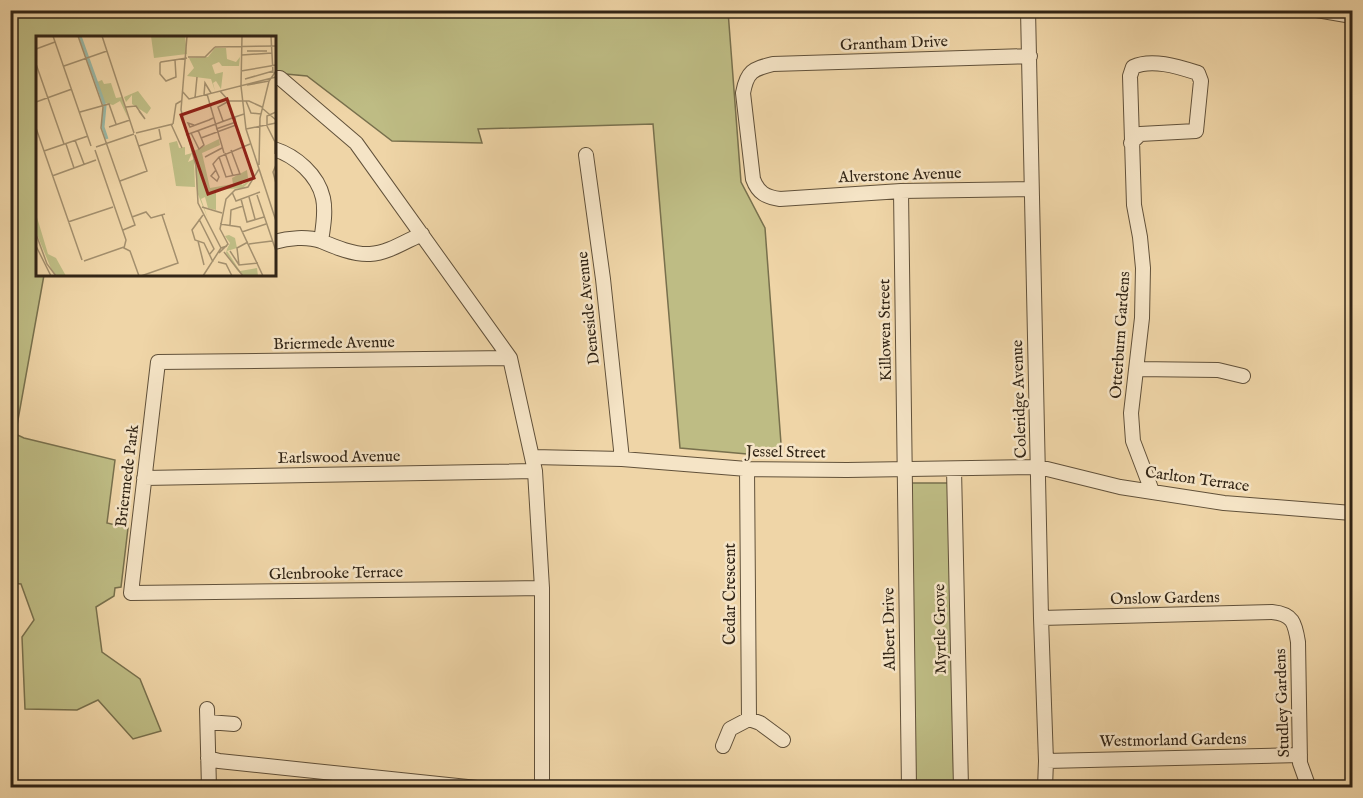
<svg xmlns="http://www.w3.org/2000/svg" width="1363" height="798" font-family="'IM FELL English',serif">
<rect width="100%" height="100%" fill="#efd5a7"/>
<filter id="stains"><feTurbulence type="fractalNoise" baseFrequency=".00333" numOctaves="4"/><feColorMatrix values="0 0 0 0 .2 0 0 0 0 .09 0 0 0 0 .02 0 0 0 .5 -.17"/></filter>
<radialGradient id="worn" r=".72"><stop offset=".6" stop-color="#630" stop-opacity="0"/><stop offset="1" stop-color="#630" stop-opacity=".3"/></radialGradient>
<path fill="#bebc84" stroke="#78704d" stroke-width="1.5" d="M10 11H728L741 182 765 228 782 457 680 448 653 124 478 129 482 143 392 141 307 76 275 73 274 38H38V274L44 275 16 431 11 429Z
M11 432 24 438 115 460 107 523 128 528 121 587 115 588 114 596 96 607 102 652 140 679 161 731 133 739 98 700 77 710 25 709 22 637 34 620 21 584 11 583Z
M911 483H948L954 787H915Z"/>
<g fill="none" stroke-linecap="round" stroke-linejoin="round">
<g stroke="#61513a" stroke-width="16">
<path id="minor" d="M1028 10 1041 618 1046 761 1045 788
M1317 10 1352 16
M1030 56 773 64C753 69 747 71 743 93L753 179C758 193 766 197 780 199L901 191 1030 189
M274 78H280L356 143 510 358 535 471 542 588V788
M1131 143 1140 134 1196 131 1201 81 1198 73C1179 67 1152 58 1133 67L1130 76 1134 205 1140 237 1143 268 1142 318 1131 413 1133 441 1152 491
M274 149C296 156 318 175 323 198 326 212 323 228 321 241
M586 155 603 279 622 459
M901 191 909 788
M274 242C288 238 307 236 321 241 335 247 354 255 370 254 388 253 406 241 422 234
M510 358 158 362 131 593 542 588
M1136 369 1218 370 1243 376
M533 457 622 459 747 469 847 470 1039 467 1120 487 1224 503 1352 513
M747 469 749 719
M954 469 961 788
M144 478 535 471
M1041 618 1272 612C1293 614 1295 623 1298 642L1300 763 1309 788
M207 709 209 788
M208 722 234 724
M723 746 730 729 749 719 760 723 783 740
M208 758 219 761 477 788
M1046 761 1300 755
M10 785 15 788"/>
</g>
<use href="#minor" stroke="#f5e4c6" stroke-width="14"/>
</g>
<g text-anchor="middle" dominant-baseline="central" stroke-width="5" stroke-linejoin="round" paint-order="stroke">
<g font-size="16" fill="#322516" stroke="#f5e4c6">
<text transform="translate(894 44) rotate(-2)">Grantham Drive</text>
<text transform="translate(900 176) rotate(-2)">Alverstone Avenue</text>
<text transform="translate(589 308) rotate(-96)">Deneside Avenue</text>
<text transform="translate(886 330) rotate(-91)">Killowen Street</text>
<text transform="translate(1121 335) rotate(-86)">Otterburn Gardens</text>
<text transform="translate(334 344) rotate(-1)">Briermede Avenue</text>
<text transform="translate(1020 399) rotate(-92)">Coleridge Avenue</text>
<text transform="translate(786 453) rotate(1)">Jessel Street</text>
<text transform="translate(339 458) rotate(-1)">Earlswood Avenue</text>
<text transform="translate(128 476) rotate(-83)">Briermede Park</text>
<text transform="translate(1197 480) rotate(8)">Carlton Terrace</text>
<text transform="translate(336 574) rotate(-1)">Glenbrooke Terrace</text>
<text transform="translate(731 594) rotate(-90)">Cedar Crescent</text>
<text transform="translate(1165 599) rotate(-1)">Onslow Gardens</text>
<text transform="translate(890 629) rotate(-91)">Albert Drive</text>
<text transform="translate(941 629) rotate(-91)">Myrtle Grove</text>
<text transform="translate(1283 703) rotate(-92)">Studley Gardens</text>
<text transform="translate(1173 741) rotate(-1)">Westmorland Gardens</text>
</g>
</g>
<g transform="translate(36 36)">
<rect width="240" height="240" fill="#efd5a7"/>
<path d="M115 0H149L151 18 118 22ZM179 12H190L191 23 200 26 204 21 203 30H186L183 26 176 29 179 38 187 36 185 53 180 45 177 47 179 55 175 43 151 40 158 32 153 22 172 21ZM66 44 68 48 75 47 80 62 86 61 92 82 84 65 77 69 69 67 61 46ZM102 55 115 72 111 78 96 68V59L90 66 88 61ZM183 103 184 109 166 117 174 152 197 148 196 142 211 134 212 142 205 145 206 149 215 144 207 152 180 154V174L172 172 169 161 165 163 172 183 161 156 158 115ZM141 105 143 112 149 111V119L156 117 152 126 158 123 159 151 140 150 133 107ZM0 178 12 218 20 222 30 240H21L16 235 0 196ZM193 199 199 202 201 212 191 215 204 235 221 232 222 240H227H208L201 234 190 217 191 213 194 207 189 200Z" fill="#bebc84"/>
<path fill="none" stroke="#9ab9a7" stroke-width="3" d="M44 0 69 70 67 91 71 103"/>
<path fill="none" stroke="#a38f6d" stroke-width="1.5" d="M17 0 55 110M42 0 67 71 65 92 99 189 87 194M66 0 98 97M151 0 145 74 160 130 162 167 185 212M206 0 205 50 210 93 240 185M235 0 237 37M179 11 240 10M0 13 19 6M211 15H231M206 19 236 17M152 21H169L179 11M139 24 140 41 130 45 124 38V27L125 26 151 22M0 28 28 108M28 30 71 15M205 35 240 29M209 43 237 35M211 49 233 45M146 55 153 63 240 41M184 55 193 65H213L226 71M171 58 188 117M168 59 169 47 175 57M159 62 161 41M210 65 215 77 225 78M0 66 36 53M90 71 100 70 109 83 103 75M226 72 240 84M44 76 73 68 80 88M187 85 182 71 193 65M135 88 146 112M137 88 140 68 145 65M158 89 152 87 154 91 173 84 177 82M231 90 239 106V118M231 90V80L240 76M73 91 94 84M0 92 46 224M180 93 200 86M210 93 240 87M100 97 137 88M155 97 163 113 168 109 162 94M150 99 199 81M165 102 200 89 199 81 208 78M39 104 48 128M30 108 38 132M103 110 125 103 123 93M60 111 98 98M59 114 90 204 88 212 94 215 103 240M8 115 52 100M189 117 197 140M169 121 186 112M183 121 190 141 204 138 195 114M223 129 224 82 233 45 240 35M240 129 237 136 240 147M180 134 175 140 181 145 183 141 177 128 183 121 214 108M16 140 60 124M84 145 111 135 99 99M196 156 200 165 224 156M221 159 240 215M213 161 219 183M205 163 211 186 228 181M166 171 186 177M167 179 156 194 159 204 168 207 177 226M96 181 110 176 115 182 129 178M163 183 178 213 173 219M32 186 77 171M184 188 204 191 227 240M194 189 195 174 207 170M206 196 230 188M0 198 11 228 20 240M162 205 168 229M213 208 236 205M0 210 15 240M194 215 203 229 222 227M188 216 207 240M183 217 192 208 184 193 190 163 199 154 212 151 223 133M48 225 88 211M182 226 190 228 196 240M203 229 201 212 212 206M105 240 142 227 126 179M167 240 185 212 191 210"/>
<path fill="#8f2418" fill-opacity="0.15" stroke="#8f2418" stroke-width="3" d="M191 63 218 142 172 158 145 79Z"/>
<rect width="240" height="240" fill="none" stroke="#322516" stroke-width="3"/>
</g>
<rect width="1363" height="798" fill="none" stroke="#efd5a7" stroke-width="36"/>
<rect x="12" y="12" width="1339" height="774" fill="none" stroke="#322516" stroke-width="3"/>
<rect x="18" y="18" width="1327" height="762" fill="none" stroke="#322516" stroke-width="1.5"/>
<rect width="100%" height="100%" filter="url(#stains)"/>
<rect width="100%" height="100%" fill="url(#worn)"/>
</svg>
